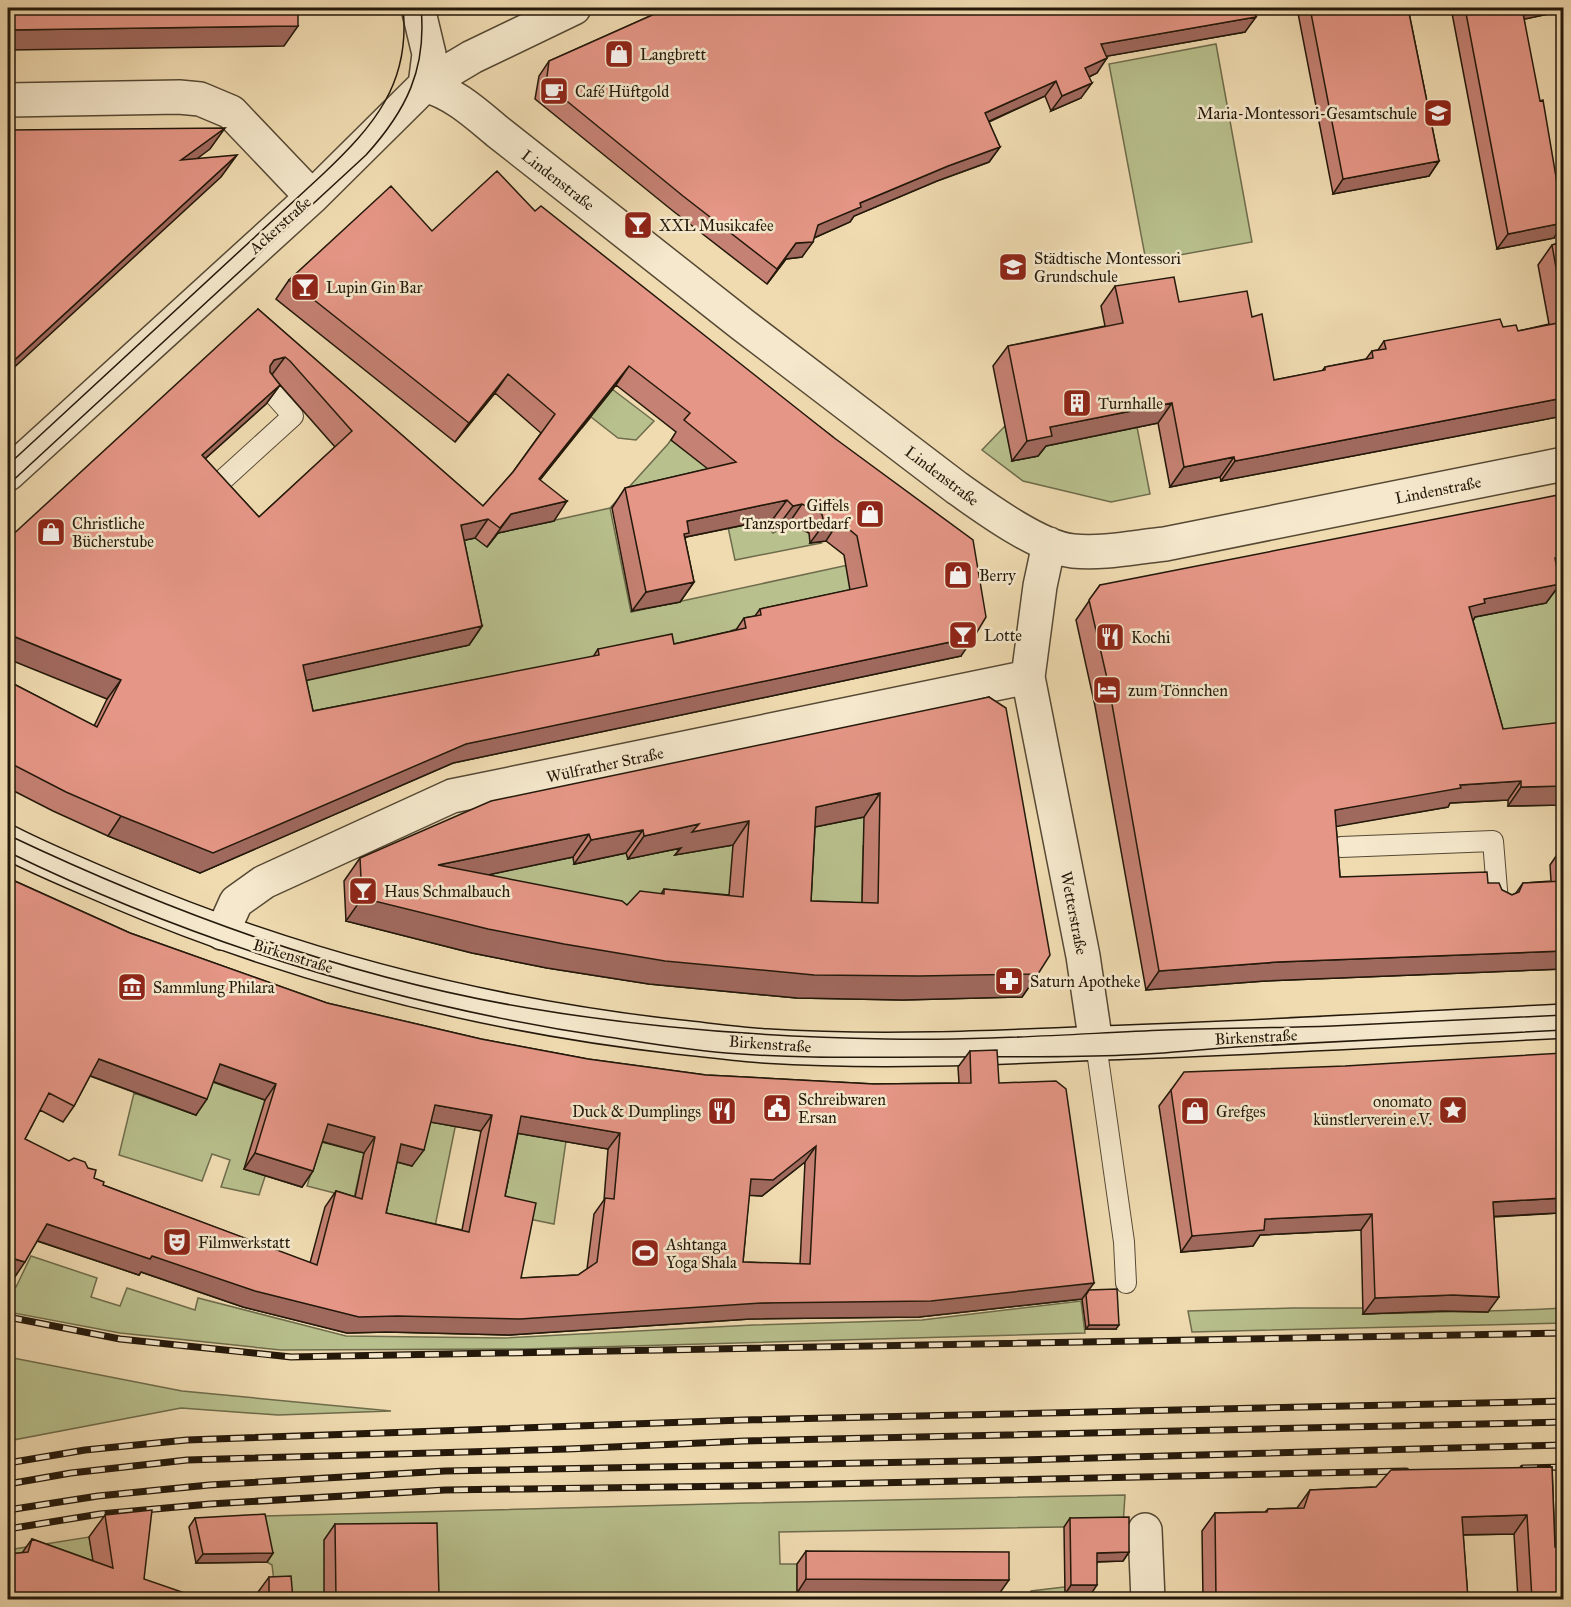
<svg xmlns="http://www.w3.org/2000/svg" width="1571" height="1607" font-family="'IM FELL Great Primer',serif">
<rect width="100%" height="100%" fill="#f0dbb1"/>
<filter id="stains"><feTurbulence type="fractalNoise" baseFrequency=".00333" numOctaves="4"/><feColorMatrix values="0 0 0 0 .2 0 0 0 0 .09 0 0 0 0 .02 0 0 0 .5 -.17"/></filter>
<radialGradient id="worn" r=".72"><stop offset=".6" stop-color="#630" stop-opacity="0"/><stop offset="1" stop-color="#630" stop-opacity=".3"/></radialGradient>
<path fill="#b8c08d" stroke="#6e6c4c" stroke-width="1.5" d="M1216 44 1252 242 1146 261 1109 64Z
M612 389 654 421 636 440 618 438 591 417 582 428 556 408Z
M685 420 748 524 763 522 773 533 795 522 821 543 735 560 728 527 667 496 610 508 631 612 848 565 922 618 783 619 732 630 735 640 333 740 235 693 447 544 610 508 668 444Z
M1005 426 1013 461 1036 447 1137 427 1150 494 1111 502 1023 481 982 450Z
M1563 572V739L1505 746 1471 618 1542 577Z
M861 810 881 843 863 846 861 935 726 928 507 908 483 869 573 857 575 864 626 852 628 859 665 850V851L677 849 678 854Z
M247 1060 280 1131 259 1195 221 1187 230 1160 212 1154 202 1181 119 1155 134 1093 196 1115 214 1065 216 1083 235 1090Z
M317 1078 364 1153 354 1198 307 1186 321 1143Z
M427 1107 458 1113 432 1241 374 1229 389 1160Z
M510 1132 566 1141 554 1224 494 1212Z
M31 1256 97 1278 91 1297 120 1306 127 1288 195 1310 198 1298 346 1336 504 1338 753 1325 922 1320 1081 1301 1085 1333 524 1349 281 1350 120 1333 8 1312V1286L16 1287Z
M1292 1308H1363V1314C1430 1312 1497 1312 1563 1308L1564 1323 1192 1332 1188 1311Z
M8 1357 182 1391 391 1411 278 1415 181 1408 8 1441Z
M1125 1495 1123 1526 779 1532 780 1564H797V1593L999 1594 997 1600 276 1599 272 1565 267 1562 265 1516 748 1503Z
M89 1537 93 1558 112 1577 8 1575V1550Z
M1089 1584 1091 1597H1039L1038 1599 1029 1600 1031 1591Z"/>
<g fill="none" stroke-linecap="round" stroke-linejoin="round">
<g stroke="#564934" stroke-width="22">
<path id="lane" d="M216 486 293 416 268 388
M1341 847 1493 841 1498 902
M1096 1044 1124 1242 1126 1283"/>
</g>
<g stroke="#564934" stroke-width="36">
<path id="street" d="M418 8 429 54 425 85
M425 85C455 94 475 113 498 132L743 325 957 488C985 508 1040 548 1073 551 1103 554 1135 547 1165 544L1564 464
M8 100 179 97 200 99 231 112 312 197
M8 474 312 197 425 85 472 57 574 8
M1049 544 1040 586 1028 677 1083 956 1096 1044
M222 933 236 902 264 882 452 796 1028 677
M1145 1530 1148 1600"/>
</g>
<g stroke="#23180a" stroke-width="36">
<path id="secondary" d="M8 842C43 860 80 875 117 891 298 968 483 1015 678 1037 707 1040 737 1044 766 1046 877 1053 990 1048 1101 1043 1255 1038 1409 1029 1564 1021"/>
</g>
<use href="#lane" stroke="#f5e8cc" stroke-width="20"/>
<use href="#street" stroke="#f5e8cc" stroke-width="33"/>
<use href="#secondary" stroke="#f5e8cc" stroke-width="33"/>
<path stroke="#23180a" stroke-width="1.5" d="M8 465 322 175C374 126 411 83 403 8
M8 485 366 155C406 111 427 69 421 8
M8 835C172 913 348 978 528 1008 646 1028 766 1037 886 1039 979 1041 1072 1034 1165 1030 1221 1028 1277 1028 1332 1026 1409 1023 1486 1018 1564 1015
M8 852C198 944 399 1006 608 1037 647 1043 687 1050 726 1053 798 1059 870 1057 942 1057 1003 1056 1064 1058 1125 1055 1168 1054 1210 1048 1253 1046 1356 1040 1460 1035 1564 1030"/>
<g stroke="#23180a" stroke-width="7">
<path id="rail" d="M8 1317 120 1339 291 1357 1564 1333
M8 1463 85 1450 187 1440 743 1420 1564 1401
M1523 1468 1564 1467
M8 1484 71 1473 187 1460 568 1449 744 1441 1564 1422
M8 1510 98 1496 209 1485 445 1471 1021 1460 1564 1445
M8 1529 100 1514 210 1504 445 1490 739 1486 1406 1471"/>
</g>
<use href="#rail" stroke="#f5e8cc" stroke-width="4.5" stroke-dasharray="14" stroke-linecap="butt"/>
</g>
<path fill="#c58173" stroke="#23180a" stroke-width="1.5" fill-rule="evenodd" d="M668 8H1274L1255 12 1245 32 1107 56 1097 73 1089 77 1081 98 1051 111 1045 96 989 122 1000 147 989 162 937 181 854 216 850 222 814 238 802 257 786 259 767 284 673 211 535 99 539 76 549 61Z
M1297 8H1408L1439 161 1429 176 1333 194Z
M1451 8H1563V11L1524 19 1554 238 1497 249Z
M535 211 833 437 961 656 453 763 200 873 108 836 53 811 8 788V681L94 726 107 699 258 309 483 506 513 472 541 433 495 393 455 442 276 299 289 280 432 231ZM275 379 335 447 259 517 205 459 266 404 280 385ZM616 385 676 432 671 440 708 469 625 488 612 508 632 611 680 602 694 582 685 539 686 537 773 519 779 525 789 523 809 533 810 543 826 541 844 555 850 590 760 609 755 616 744 618 736 630 674 644 598 649 593 657 313 711 306 680 469 645 482 626 464 540 475 538 487 547 498 533 554 521 540 480Z
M1563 242V416L1221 481 1220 477 1170 487 1158 423 1046 446 1038 456 1012 461 993 366 1008 346 1105 326 1101 306 1115 286 1179 302 1252 317 1274 380 1322 371 1325 367 1366 359 1372 351 1378 350 1384 341 1503 327 1518 331 1549 324 1538 265 1552 245Z
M1563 572 1558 574 1560 584 1546 603 1475 617 1473 621 1503 729 1563 805 1508 806V800L1450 803 1448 807 1336 826 1340 877 1488 883 1512 895 1516 893 1523 883 1551 881 1550 865 1563 846V969L1265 981 1146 990 1095 706 1076 620 1100 585Z
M989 697 1038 974 1022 997 903 1000 797 998 649 984 547 968 472 953 346 921 344 881 360 858ZM864 817 862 903 811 901 815 827ZM733 845 729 895 664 889 661 894 627 905 487 875 573 857 574 864 626 853 628 859 681 848 675 855Z
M8 878 130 933 327 1003 481 1039 588 1059 706 1075 874 1084 959 1083 958 1067 970 1051 999 1083 1089 1290 1116 1329H1086L1082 1299 919 1317 750 1319 509 1335 387 1332 347 1333 243 1307 141 1272 139 1275 37 1241 14 1278 8 1276ZM90 1076 196 1115 213 1082 265 1100 244 1169 302 1187 313 1171 322 1142 364 1153 355 1197 336 1191 325 1207 310 1263 103 1185 25 1139 40 1110 63 1122 74 1106ZM431 1122 481 1131 462 1230 386 1213 397 1162 412 1166ZM518 1133 608 1149 604 1200 594 1214 587 1269 578 1275 521 1278 505 1196ZM805 1162 800 1264 743 1262 749 1195 762 1196Z
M1171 1090 1559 1213 1494 1217 1488 1312 1442 1311 1363 1314 1361 1230 1260 1235 1253 1246 1181 1252 1159 1106Z
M1552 1467 1555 1547 1563 1599H1518L1514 1534 1463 1535 1468 1599H1203L1202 1531 1215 1513 1265 1512 1268 1509 1297 1508 1310 1490 1376 1487Z
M105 1515 144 1579 22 1553 32 1539 93 1561 89 1537Z
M195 1518 273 1553 267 1562 196 1563 189 1527Z
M1070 1518 1129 1552 1123 1561 1097 1562 1091 1594H1065L1064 1527Z
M335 1524 436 1599H324V1540Z
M806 1551 999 1594 797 1593V1564Z
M269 1577 293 1599H253Z"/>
<path fill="#a0695e" stroke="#23180a" stroke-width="1.5" d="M1247 8H1274L1242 15Z
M1521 8H1563V11L1511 22Z
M1256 17 1245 32 1091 59 1101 44Z
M298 26 284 46 8 50V30Z
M1107 58 1097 73 1074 84 1085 68Z
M1056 81 1045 96 974 128 985 113Z
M1092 83 1081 98 1051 111 1062 96Z
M225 128 210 149 166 182 181 160Z
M1000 147 989 162 937 181 854 216 850 222 807 241 818 225 860 203 948 166Z
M237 155 221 177 8 373V366Z
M1439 161 1429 176 1333 194 1343 179Z
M1563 223 1554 238 1497 249 1508 234Z
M813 242 802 257 786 259 767 284 796 243Z
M285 357 271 376 260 379 274 360Z
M629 366 616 385 525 498 539 479Z
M508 374 495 393 455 442 469 423Z
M280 385 266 404 188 474 202 455Z
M1563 398V416L1221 481 1235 461Z
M1172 403 1158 423 1046 446 1038 456 1012 461 1027 441 1050 427Z
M1234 457 1220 477 1170 487 1184 467Z
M787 500 773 519 686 537 676 552 687 521Z
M567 501 554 521 498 533 487 547 511 514Z
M802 504 789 523 779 525 793 506Z
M488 519 475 538 447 544 461 525Z
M839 521 826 541 810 543 824 524Z
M1563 556V572L1542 577 1555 558Z
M694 582 680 602 632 611 646 592Z
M1560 584 1546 603 1475 617 1472 622 1469 607 1484 599Z
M482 626 469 645 290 684 303 665Z
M8 634 121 680 107 699 8 659Z
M974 637 961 656 453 763 200 873 108 836 121 816Z
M1521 781 1508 800 1450 803 1448 807 1322 829 1335 810 1460 785Z
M1563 786V805L1508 806 1521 787Z
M880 793 864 817 800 830 816 807Z
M749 821 733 845 675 855 681 848 628 859 644 836 699 824Z
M643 830 626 853 574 864 591 840Z
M589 834 573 857 421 889 438 865Z
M362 898 1038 974 1022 997 903 1000 797 998 649 984 547 968 472 953 346 921Z
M1563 951V969L1265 981 1146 990 1159 971 1278 962Z
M99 1059 207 1099 196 1115 88 1075Z
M220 1064 276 1084 265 1100 209 1080Z
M435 1105 492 1115 481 1131 424 1121Z
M521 1116 620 1133 608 1149 510 1132Z
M328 1124 375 1137 364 1153 317 1140Z
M401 1144 424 1150 412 1166 390 1160Z
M816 1146 805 1162 762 1196 740 1195 751 1179Z
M255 1153 313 1171 302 1187 244 1169Z
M1563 1198V1207L1559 1213 1482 1217 1493 1202Z
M1372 1214 1361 1230 1260 1235 1253 1246 1181 1252 1192 1236 1265 1219Z
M47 1224 152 1256 761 1303 1094 1283 1082 1299 919 1317 750 1319 509 1335 387 1332 347 1333 243 1307 141 1272 139 1275 35 1240Z
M8 1257 25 1262 14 1278 8 1276Z
M1453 1295 1499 1297 1488 1312 1442 1311 1363 1314 1375 1298Z
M1089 1325H1119L1116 1329H1086Z
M1527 1515 1514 1534 1449 1535 1462 1517Z
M1129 1552 1123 1561 1090 1562 1097 1553Z
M273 1553 267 1562 196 1563 203 1554Z
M806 1579 1009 1580 999 1594 797 1593Z
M1071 1585H1097L1091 1594H1065Z
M439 1595 436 1599H364L366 1596Z"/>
<path fill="#e59686" stroke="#23180a" stroke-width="1.5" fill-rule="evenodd" d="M8 8H298V26L8 30Z
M668 8H1254L1256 17 1101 44 1107 58 1085 68 1092 83 1062 96 1056 81 985 113 1000 147 948 166 860 203 861 207 818 225 813 242 796 243 777 269 683 196 546 84 549 61Z
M1310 8H1408L1439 161 1343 179Z
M1465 8H1522L1540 101 1543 100 1563 218V223L1508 234Z
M225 128 181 160 237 155 8 366V130Z
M497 171 535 211 541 206 833 437 973 540 986 617 974 637 466 744 213 853 121 816 66 792 8 762V681L97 727 121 680 8 634V539L258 309 483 506 513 472 555 414 508 374 469 423 289 280 391 186 432 231ZM285 357 290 361 352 431 259 517 202 455 280 385 270 372V366L274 360ZM629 366 690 413 684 420 736 462 625 488 646 592 694 582 684 534 689 533 687 521 787 500 793 506 802 504 822 514 824 524 839 521 857 536 867 586 760 609 761 615 744 618 746 628 674 644 672 634 598 649 599 655 313 711 303 665 482 626 461 525 488 519 500 528 511 514 567 501 539 479Z
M1563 242V307L1552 245Z
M1174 277 1179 302 1247 291 1252 317 1262 314 1274 380 1325 370V367L1373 358 1372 351 1386 349 1384 341 1500 319 1503 327 1516 325 1518 331 1563 322V398L1235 461 1234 457 1184 467 1172 403 1050 427 1052 436 1027 441 1008 346 1123 323 1115 286Z
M1563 494V556L1555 558 1560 584 1484 599 1485 603 1469 607 1503 729 1563 722V786L1521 787V781L1460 785 1461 788 1335 810 1340 877 1487 872 1488 883H1499L1502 890 1512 895 1519 892 1523 883 1563 881V951L1278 962 1159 971 1109 687 1089 600 1100 585Z
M989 697 1006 708 1050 955 1038 974 919 976 814 975 665 961 564 944 488 929 362 898 360 858 491 801ZM880 793 878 903 811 901 816 807ZM749 821 743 897 664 889V894L640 891 627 905 622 901 438 865 589 834 591 840 643 830 644 836 699 824 692 832Z
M8 878 130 933 327 1003 481 1039 588 1059 706 1075 874 1084 971 1083 970 1051 997 1050 999 1083 1056 1081 1066 1089 1094 1283 931 1301 761 1303 520 1319 398 1316 359 1317 255 1291 152 1256 150 1259 47 1224 25 1262 8 1257ZM99 1059 207 1099 220 1064 276 1084 255 1153 313 1171 328 1124 375 1137 362 1199 336 1191 317 1265 103 1185 104 1182 94 1178 96 1170 88 1168 85 1162 74 1158 69 1161 25 1139 49 1093 74 1106ZM435 1105 492 1115 469 1232 386 1213 401 1144 424 1150ZM521 1116 620 1133 614 1199 605 1198 597 1262 578 1275 521 1278 536 1203 505 1196ZM816 1146 810 1264 743 1262 751 1179 773 1180Z
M1563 1053V1198L1493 1202 1499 1297 1453 1295 1375 1298 1372 1214 1265 1219 1264 1230 1192 1236 1171 1090 1184 1072 1345 1066Z
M1117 1289 1119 1325H1089L1086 1295 1089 1290Z
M1552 1467 1555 1547H1563V1599H1532L1527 1515 1462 1517 1468 1599H1216L1215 1513 1267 1512 1268 1509 1304 1508 1310 1490 1376 1487 1391 1470Z
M152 1510 144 1579 202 1599H8V1554L28 1552 32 1539 113 1568 105 1515Z
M265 1514 273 1553 203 1554 195 1518Z
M1129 1517V1552L1097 1553V1585H1071L1070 1518Z
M437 1523 439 1595 366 1596V1599H336L335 1524Z
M806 1551 1009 1552V1580L806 1579Z
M291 1576 293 1599H269V1577Z"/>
<defs>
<g id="shop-square" transform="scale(1.5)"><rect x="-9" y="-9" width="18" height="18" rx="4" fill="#8f2418" stroke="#f5e8cc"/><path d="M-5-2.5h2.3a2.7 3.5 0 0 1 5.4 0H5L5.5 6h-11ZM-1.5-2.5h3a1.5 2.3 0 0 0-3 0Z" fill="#fff"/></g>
<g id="cafe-square" transform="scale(1.5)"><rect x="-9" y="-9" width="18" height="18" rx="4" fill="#8f2418" stroke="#f5e8cc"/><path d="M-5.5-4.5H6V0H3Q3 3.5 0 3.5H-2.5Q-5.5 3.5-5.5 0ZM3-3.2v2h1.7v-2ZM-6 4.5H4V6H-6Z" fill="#fff"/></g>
<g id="school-square" transform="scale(1.5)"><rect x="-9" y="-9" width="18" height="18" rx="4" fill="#8f2418" stroke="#f5e8cc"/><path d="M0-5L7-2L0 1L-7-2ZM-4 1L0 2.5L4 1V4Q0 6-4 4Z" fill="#fff"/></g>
<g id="bar-square" transform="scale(1.5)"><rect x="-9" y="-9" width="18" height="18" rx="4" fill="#8f2418" stroke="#f5e8cc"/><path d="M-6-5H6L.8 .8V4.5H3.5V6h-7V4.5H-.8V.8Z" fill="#fff"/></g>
<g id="building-square" transform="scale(1.5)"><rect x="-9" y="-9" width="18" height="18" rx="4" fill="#8f2418" stroke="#f5e8cc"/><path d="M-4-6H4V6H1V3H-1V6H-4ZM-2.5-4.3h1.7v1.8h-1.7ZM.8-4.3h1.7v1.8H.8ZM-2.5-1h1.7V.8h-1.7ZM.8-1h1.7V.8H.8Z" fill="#fff"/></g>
<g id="restaurant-square" transform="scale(1.5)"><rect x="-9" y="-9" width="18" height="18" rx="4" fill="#8f2418" stroke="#f5e8cc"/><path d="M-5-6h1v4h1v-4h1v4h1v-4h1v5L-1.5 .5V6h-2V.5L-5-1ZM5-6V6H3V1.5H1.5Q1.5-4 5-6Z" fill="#fff"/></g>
<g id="hotel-square" transform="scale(1.5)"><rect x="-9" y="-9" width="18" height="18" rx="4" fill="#8f2418" stroke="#f5e8cc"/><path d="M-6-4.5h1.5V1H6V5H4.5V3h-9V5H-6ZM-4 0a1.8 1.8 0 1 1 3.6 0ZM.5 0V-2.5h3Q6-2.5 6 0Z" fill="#fff"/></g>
<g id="pharmacy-square" transform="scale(1.5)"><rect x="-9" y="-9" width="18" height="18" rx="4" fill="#8f2418" stroke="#f5e8cc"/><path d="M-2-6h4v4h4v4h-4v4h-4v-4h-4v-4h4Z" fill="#fff"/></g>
<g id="museum-square" transform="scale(1.5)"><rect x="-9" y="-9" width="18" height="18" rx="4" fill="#8f2418" stroke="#f5e8cc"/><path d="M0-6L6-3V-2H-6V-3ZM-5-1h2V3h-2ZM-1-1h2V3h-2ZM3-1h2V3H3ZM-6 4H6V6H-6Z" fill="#fff"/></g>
<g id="civic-square" transform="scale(1.5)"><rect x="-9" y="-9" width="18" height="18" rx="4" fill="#8f2418" stroke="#f5e8cc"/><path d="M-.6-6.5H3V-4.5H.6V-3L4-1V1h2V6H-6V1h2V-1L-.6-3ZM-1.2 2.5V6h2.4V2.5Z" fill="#fff"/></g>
<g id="sight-square" transform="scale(1.5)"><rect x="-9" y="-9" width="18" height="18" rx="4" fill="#8f2418" stroke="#f5e8cc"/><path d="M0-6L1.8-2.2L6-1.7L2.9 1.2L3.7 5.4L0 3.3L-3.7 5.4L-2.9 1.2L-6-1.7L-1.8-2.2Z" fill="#fff"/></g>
<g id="theatre-square" transform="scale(1.5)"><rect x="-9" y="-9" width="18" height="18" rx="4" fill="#8f2418" stroke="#f5e8cc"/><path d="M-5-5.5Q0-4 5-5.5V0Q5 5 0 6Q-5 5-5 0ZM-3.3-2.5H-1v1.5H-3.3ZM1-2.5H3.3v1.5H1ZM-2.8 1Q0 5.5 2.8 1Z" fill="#fff"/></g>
<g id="stadium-square" transform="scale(1.5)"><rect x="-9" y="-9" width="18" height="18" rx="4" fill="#8f2418" stroke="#f5e8cc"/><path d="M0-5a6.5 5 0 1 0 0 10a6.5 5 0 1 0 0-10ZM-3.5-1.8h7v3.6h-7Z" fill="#fff"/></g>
</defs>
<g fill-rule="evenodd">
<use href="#shop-square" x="619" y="54"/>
<use href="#cafe-square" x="554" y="91"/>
<use href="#school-square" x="1438" y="113"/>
<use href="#bar-square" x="638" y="225"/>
<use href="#school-square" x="1013" y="267"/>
<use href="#bar-square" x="305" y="287"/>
<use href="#building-square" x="1077" y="403"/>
<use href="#shop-square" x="870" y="514"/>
<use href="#shop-square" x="51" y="532"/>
<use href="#shop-square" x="958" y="575"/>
<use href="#bar-square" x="963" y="635"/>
<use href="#restaurant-square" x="1110" y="637"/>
<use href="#hotel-square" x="1107" y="690"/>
<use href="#bar-square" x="363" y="891"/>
<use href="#pharmacy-square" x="1009" y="981"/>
<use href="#museum-square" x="132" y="987"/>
<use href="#civic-square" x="777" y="1108"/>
<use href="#sight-square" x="1453" y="1110"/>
<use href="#restaurant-square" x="722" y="1111"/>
<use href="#shop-square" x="1195" y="1111"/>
<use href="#theatre-square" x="177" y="1242"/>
<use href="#stadium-square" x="645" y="1253"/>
</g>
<g text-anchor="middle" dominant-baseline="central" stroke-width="5" stroke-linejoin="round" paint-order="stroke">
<g font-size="16" fill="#23180a" stroke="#f5e8cc" text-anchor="start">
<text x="640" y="54">Langbrett</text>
<text x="575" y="91">Café Hüftgold</text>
<text x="1417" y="113" text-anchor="end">Maria-Montessori-Gesamtschule</text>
<text x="659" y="225">XXL Musikcafee</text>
<text x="1034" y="258">Städtische Montessori<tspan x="1034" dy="18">Grundschule</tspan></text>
<text x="326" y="287">Lupin Gin Bar</text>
<text x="1098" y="403">Turnhalle</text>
<text x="849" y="505" text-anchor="end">Giffels<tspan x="849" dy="18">Tanzsportbedarf</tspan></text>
<text x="72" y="523">Christliche<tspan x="72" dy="18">Bücherstube</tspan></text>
<text x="979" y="575">Berry</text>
<text x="984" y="635">Lotte</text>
<text x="1131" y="637">Kochi</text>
<text x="1128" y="690">zum Tönnchen</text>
<text x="384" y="891">Haus Schmalbauch</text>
<text x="1030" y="981">Saturn Apotheke</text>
<text x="153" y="987">Sammlung Philara</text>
<text x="798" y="1099">Schreibwaren<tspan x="798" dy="18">Ersan</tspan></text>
<text x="1432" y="1101" text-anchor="end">onomato<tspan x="1432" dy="18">künstlerverein e.V.</tspan></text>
<text x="701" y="1111" text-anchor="end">Duck &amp; Dumplings</text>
<text x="1216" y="1111">Grefges</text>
<text x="198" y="1242">Filmwerkstatt</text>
<text x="666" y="1244">Ashtanga<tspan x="666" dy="18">Yoga Shala</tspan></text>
</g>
<g font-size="16" fill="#23180a" stroke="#f5e8cc">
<text transform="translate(558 180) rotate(38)">Lindenstraße</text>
<text transform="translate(280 225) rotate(-42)">Ackerstraße</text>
<text transform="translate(942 476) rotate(37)">Lindenstraße</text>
<text transform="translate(1438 490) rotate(-11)">Lindenstraße</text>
<text transform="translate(605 765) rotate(-12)">Wülfrather Straße</text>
<text transform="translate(1074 913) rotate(79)">Wetterstraße</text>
<text transform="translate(293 956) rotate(17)">Birkenstraße</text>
<text transform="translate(1256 1037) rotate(-3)">Birkenstraße</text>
<text transform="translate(770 1044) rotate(4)">Birkenstraße</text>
</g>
</g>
<rect width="1571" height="1607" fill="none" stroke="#f0dbb1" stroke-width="30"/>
<rect x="9" y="9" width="1553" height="1589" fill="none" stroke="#23180a" stroke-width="3"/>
<rect x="15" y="15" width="1541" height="1577" fill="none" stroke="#23180a" stroke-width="1.5"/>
<rect width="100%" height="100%" filter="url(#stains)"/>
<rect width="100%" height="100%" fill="url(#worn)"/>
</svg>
